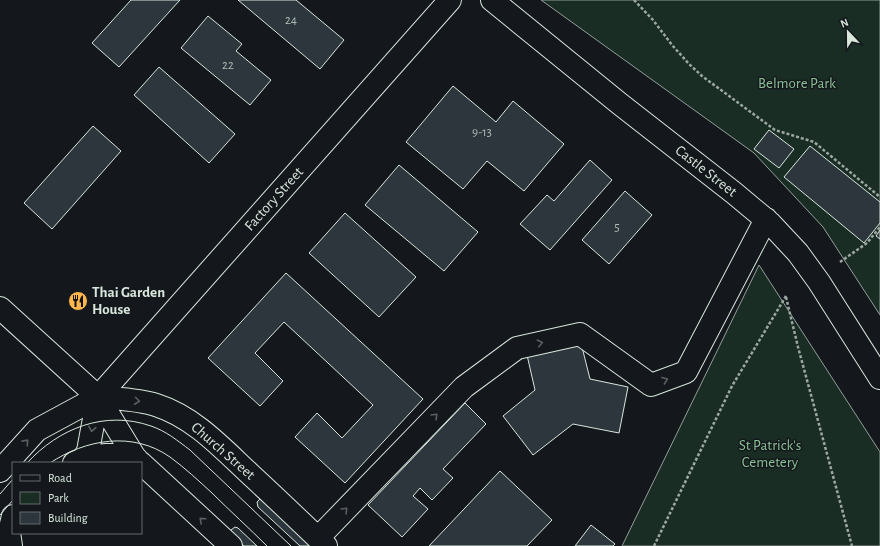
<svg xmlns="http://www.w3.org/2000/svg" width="880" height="546" font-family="'Alegreya Sans',sans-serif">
<rect width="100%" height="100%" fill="#14181c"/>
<path fill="#1a2d24" stroke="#939e99" d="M541 0H880V315L823 227 754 153Z
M759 265 880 452V546H622Z"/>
<path fill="#2c363c" stroke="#d8e6dc" d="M131 0H180L119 67 92 43Z
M238 0H296L344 40 320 69Z
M208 16 242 44 236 51 271 80 250 105 181 48Z
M159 67 235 134 209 163 134 95Z
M453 86 496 122 513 101 564 144 524 191 487 161 463 189 406 142Z
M93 126 121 151 52 229 24 203Z
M769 130 794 149 779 168 754 149Z
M810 146 880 202V223L864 243 784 177Z
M590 160 612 180 550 250 520 224 547 195 554 201Z
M399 165 478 232 444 271 365 205Z
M625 191 652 215 609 264 582 240Z
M345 213 416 277 379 317 309 253Z
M880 230V239L876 236Z
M286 273 423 399 345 483 295 437 317 413 342 438 373 405 284 322 255 353 283 381 260 406 208 358Z
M581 343 590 379 628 387 619 433 573 424 533 455 503 416 535 390 527 355Z
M465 403 486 424 443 469 453 478 432 500 420 488 413 496 428 509 402 537 368 505Z
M500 471 552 520 527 546H429Z
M260 499 264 500 313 546H300L258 507 257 502Z
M591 525 615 544 613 546H575Z
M235 527 238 528 257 546H244L232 535 231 530Z"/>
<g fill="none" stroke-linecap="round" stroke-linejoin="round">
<g stroke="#d8e6dc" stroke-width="24">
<path id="minor" d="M492 0 620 104 734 193 770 223 798 253 819 282 880 378
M0 308 98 397 134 456 140 463
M98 397C117 399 138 399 156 405 194 417 222 448 251 475 276 498 301 522 326 546
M83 459C100 454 116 454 134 456
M74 463 83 459 88 451 98 397
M141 463 231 546
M0 471 37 430 98 397 450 0
M318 538 464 387 517 348 580 334 651 385 686 372 766 219
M11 546 9 532 13 516"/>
</g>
<path stroke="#9da8a2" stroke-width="2.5" stroke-dasharray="3 2" stroke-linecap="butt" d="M634 0 653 20 672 45 689 64 702 76 775 130 814 142 880 197
M840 262 867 243 880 227
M786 297 798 347 852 546
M654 546 732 386 786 296"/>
<use href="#minor" stroke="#14181c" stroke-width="22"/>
<path stroke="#d8e6dc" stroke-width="1" d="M27 463C59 428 105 410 151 426 166 431 178 441 190 450L291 546
M50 463C86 439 133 431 170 457 185 468 199 481 212 493 230 511 249 528 267 546
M0 494 13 479
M0 515 13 500"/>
</g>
<defs><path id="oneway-chevron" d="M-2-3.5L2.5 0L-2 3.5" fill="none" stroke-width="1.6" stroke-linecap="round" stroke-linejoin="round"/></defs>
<g stroke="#59605f">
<use href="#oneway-chevron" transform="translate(540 343) rotate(-13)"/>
<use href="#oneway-chevron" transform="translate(665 380) rotate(-21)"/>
<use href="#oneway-chevron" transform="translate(137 401) rotate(7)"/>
<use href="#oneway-chevron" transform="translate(435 416) rotate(-46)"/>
<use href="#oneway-chevron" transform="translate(92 429) rotate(100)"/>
<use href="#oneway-chevron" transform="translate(26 442) rotate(-48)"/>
<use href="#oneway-chevron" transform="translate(345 510) rotate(-46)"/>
<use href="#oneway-chevron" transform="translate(202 520) rotate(-138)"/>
</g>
<defs>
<g id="restaurant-disc" transform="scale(1)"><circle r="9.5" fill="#ffb74d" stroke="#14181c"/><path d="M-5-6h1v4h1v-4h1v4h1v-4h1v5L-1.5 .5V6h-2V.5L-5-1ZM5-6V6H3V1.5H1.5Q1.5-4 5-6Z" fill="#111"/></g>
</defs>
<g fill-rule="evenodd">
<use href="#restaurant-disc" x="78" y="301"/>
</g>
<g text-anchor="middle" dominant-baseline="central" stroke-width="3" stroke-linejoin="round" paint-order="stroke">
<g font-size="13" fill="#adbab4">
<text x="291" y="20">24</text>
<text x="228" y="65">22</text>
<text x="482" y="132">9-13</text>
<text x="617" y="227">5</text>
</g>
<g font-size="15" fill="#8ac095" stroke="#14181c">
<text x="797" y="83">Belmore Park</text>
<text x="770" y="445">St Patrick's<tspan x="770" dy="17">Cemetery</tspan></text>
</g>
<g font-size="15" fill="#d8e6dc" stroke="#14181c">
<text transform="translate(706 171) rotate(38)">Castle Street</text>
<text transform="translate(274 199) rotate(-48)">Factory Street</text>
<text transform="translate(223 451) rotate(41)">Church Street</text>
</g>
<g font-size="15" font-weight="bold" fill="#d8e6dc" stroke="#14181c" text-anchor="start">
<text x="92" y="292">Thai Garden<tspan x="92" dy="17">House</tspan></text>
</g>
</g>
<rect x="12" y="462" width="130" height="72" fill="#14181c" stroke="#626a69"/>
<rect x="20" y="475" width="20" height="6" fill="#14181c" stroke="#626a69"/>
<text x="48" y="482" font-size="12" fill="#d8e6dc">Road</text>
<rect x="20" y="492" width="20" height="12" fill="#1a2d24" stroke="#626a69"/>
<text x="48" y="502" font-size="12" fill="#d8e6dc">Park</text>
<rect x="20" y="512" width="20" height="12" fill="#2c363c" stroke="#626a69"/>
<text x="48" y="522" font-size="12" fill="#d8e6dc">Building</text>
<g transform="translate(848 32) rotate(338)" stroke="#14181c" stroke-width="3" paint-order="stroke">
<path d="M0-3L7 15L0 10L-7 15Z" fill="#d8e6dc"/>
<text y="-6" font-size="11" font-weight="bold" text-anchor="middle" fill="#d8e6dc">N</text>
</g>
</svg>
